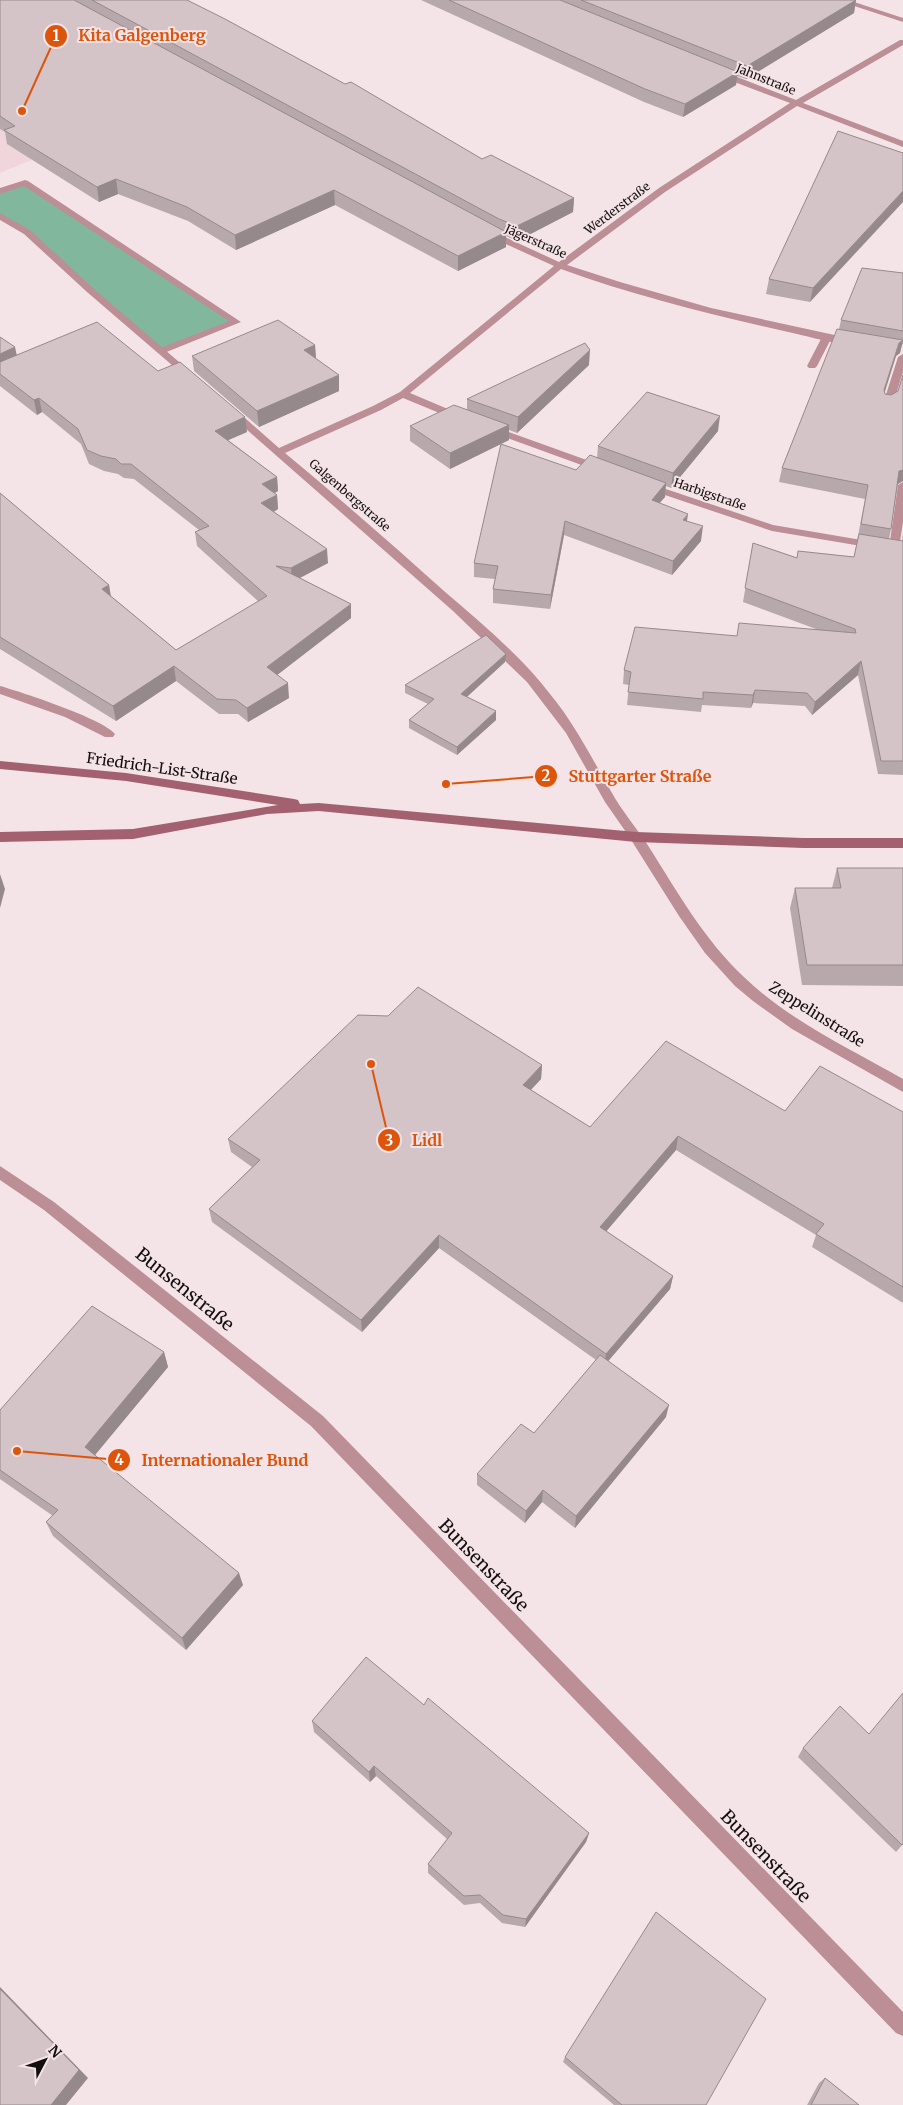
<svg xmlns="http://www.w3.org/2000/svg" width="903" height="2105" font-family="Merriweather,serif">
<rect width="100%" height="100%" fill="#f5e4e7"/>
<path fill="#f0d6db" d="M0 85 87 137 0 173Z"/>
<path fill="#80b79d" d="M25 183 236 322 161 351 36 241 0 217V191Z"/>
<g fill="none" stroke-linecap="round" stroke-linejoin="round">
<path fill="#bc8e96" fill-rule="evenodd" d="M25 180 28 181 241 322 164 353H158V349L229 321 24 186 0 194V188Z
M827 334 832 337 817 366 815 368H809L807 366 822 337Z
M903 354V372L893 404 888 407 884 406 883 404 898 357Z
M903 482V522L899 548 894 551 889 548 898 485Z"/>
<path fill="#bc8e96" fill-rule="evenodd" d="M836 0H848L903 18V22Z
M900 40H903V45L803 103 903 141V147L797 106 665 192 567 265 620 282 711 308 853 339V343C840 346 811 337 797 334 718 316 637 297 561 269L410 393 462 415V419H454L403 398 381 410 285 453C339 498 392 544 444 591 481 623 520 655 550 694 575 724 592 759 612 793 622 811 636 827 647 844 677 891 704 940 745 978 790 1021 849 1048 903 1079V1092L792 1029 753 1001 735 986 705 953 679 916 628 835 605 802 566 733 527 682 453 611 228 413 233 410 237 411 279 448 373 406 400 392 554 266 486 235V231H492L559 262 659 188 790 103 716 75V71H722L796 100Z
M0 213 30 230 93 288 193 374V378H187L87 292 24 234 0 220Z
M492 426 606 467 607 469 602 472 598 471 488 431V427Z
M648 483 773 525 903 547V553L772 531 644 488 643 486Z
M0 686C21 692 104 719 115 734L113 737H105L65 717 0 694Z
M0 1166 54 1202 323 1416 903 2012V2036L896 2033 311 1426 44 1210 0 1180Z"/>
<path fill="#a3616f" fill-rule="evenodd" d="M0 761 126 773 294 799 298 800 300 804 319 803 636 832 803 838H903V848H803L636 842 319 811 267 814 133 839 0 842V832L133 829 278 805 126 781 0 769Z"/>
</g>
<path fill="#b7a9ab" d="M0 0H187L482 159 574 198 573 212 517 241 506 236V247L458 271 335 205 236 250 188 221 118 194 99 202 7 144 5 132 0 129Z
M421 0H856L854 13 746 79 737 76 736 85 683 117 644 102Z
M903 153 810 302 766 294 769 279Z
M903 273V345L902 344 900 353 896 356 885 392V394L891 395 898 391 903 375V481L898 484 891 529 889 539 902 541 903 534V775L878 774 858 675 812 715 805 706 753 703 751 708 702 705 701 712 627 705 629 685 623 684 624 670 737 636 816 629 743 602 753 543 797 558 854 557 865 499 779 482 782 468 839 329 841 320Z
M0 337 17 355 158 371 247 432 228 440 277 477 278 491 275 493 277 495 278 509 274 512 328 563 300 578 351 604V618L277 675 289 698 248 722 238 714H219L176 681 116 721 0 649V493L109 585 111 596 176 650 259 602 197 546 195 532 199 530 134 479 124 478 118 474 104 471 89 464 81 444 42 412 37 415 0 386Z
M315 345 316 359 339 391 259 427 194 371 192 356Z
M589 365 517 433 509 430V440L450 469 410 441V426L467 410V399Z
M718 431 671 488 666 486 665 497 659 503 687 521 701 541 672 575 564 535 550 609 493 603V589L495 579 474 577V563L576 470 597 458 598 446Z
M505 662 467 697 496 720 457 755 409 728V720L428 704 405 693V685Z
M837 868H903V986L802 985 790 908 795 888H832Z
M542 1065 541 1079 531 1090 590 1127 785 1111 903 1112V1303L812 1247 816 1235 676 1150 606 1231 673 1276 670 1289 608 1361 666 1417 575 1528 542 1502 525 1523 477 1485V1474L534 1433 596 1360 439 1248 362 1332 212 1222 209 1209 252 1167 231 1152 228 1139Z
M164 1352 168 1367 95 1455 243 1585 186 1650 53 1536 46 1522 53 1516 0 1479V1410Z
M424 1705 589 1833 586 1842 525 1927 502 1923 480 1903 464 1905 428 1873V1864L447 1839 376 1776 370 1782 314 1732 312 1721Z
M803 1748 903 1844 896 1852 798 1757Z
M565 2057 706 2105H614L563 2062Z
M825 2078 859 2105H807L819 2083Z"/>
<path fill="#95898b" d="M856 0 854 13 746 79 747 66Z
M738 72 736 85 683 117 685 104Z
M116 179 118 194 99 202 97 187Z
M334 190 335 205 236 250 235 235Z
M903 191V202L810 302 813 288Z
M574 198 573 212 517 241V226Z
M506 232V247L458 271V256Z
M903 340 900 353 896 356 881 403 884 390 899 343Z
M315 345 316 360 304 350Z
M15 347 18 361 0 369V354Z
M590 350 589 365 517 433 518 417Z
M339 375V391L259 427 257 411Z
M39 398 42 412 37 415 34 400Z
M720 416 718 431 671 488 673 473Z
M245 417 247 432 217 445 215 431Z
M509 425V440L450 469V453Z
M903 470V481L896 485 899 471Z
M277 477 278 491 264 498 262 484Z
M666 483 665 497 650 514 652 500Z
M277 495 278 509 263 517 261 503Z
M688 514 686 528 683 520Z
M565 521 564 535 550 609 551 595Z
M703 526 701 541 672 575 673 561Z
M327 549 328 563 292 582 291 568Z
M109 585 111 599 102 589Z
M351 604V618L268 682 267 667Z
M506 654 505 662 461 702V694Z
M861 661 858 675 812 715 815 702Z
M174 666 176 681 116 721 113 706Z
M288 683 289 698 248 722 247 708Z
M755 690 753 703 751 708 753 695Z
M496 711V720L457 755V747Z
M0 874 5 889 0 908Z
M542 1065 541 1079 522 1099 523 1085Z
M678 1136 676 1150 598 1241 600 1227Z
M439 1235V1248L362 1332 361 1320Z
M673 1276 670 1289 604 1366 606 1354Z
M164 1352 168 1367 90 1461 85 1447Z
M669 1405 666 1417 575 1528 576 1516Z
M543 1490 542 1502 525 1523 526 1511Z
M239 1573 243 1585 186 1650 182 1638Z
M374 1766 376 1776 370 1782 369 1772Z
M589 1833 586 1842 525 1927 526 1919Z
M0 1987 88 2078 66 2105H51L0 1989Z"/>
<path fill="#d5c4c7" stroke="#95898b" d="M0 0H74L506 232 458 256 334 190 235 235 187 207 116 179 97 187 4 130 15 126 0 116Z
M92 0H187L225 19 345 84 351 82 482 159 491 155 574 198 517 226 499 219Z
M449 0H560L738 72 685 104 645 89Z
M581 0H856L747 66Z
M838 131 903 153V191L813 288 769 279Z
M862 268 903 273V331L841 320Z
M278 320 315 345 304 350 339 375 257 411 192 356Z
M97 322 158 371 180 362 245 417 215 431 277 477 262 484 277 495 261 503 327 549 291 568 276 566 351 604 267 667 288 683 247 708 236 700 217 699 174 666 113 706 0 637V493L109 585 102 589 176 650 267 596 195 532 209 526 131 464H121L116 459 101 456 87 450 78 429 39 398 34 400 0 374V362Z
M837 329 903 340 899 343 884 390 885 394 891 395 898 391 903 375V470L899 471 891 529 861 524 868 485 782 468Z
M0 337 15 347 0 354Z
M585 343 590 350 518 417 467 399Z
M647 392 720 416 673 473 598 446Z
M454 405 509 425 450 453 410 426Z
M501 444 576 470 590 455 666 483 652 500 688 514 683 520 703 526 673 561 565 521 551 595 493 589 498 566 474 563Z
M859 534 903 541V761H881L861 661 815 702 807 693 755 690 753 695 703 692V699L628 692 631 672 624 670 635 627 737 636 739 623 856 633 855 629 745 588 753 543 797 558 798 551 854 557Z
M486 635 506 654 461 694 496 711 457 747 409 720 434 699 405 685Z
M837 868H903V965H807L795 888H841Z
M418 987 542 1065 523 1085 590 1127 666 1041 785 1111 820 1066 903 1112V1287L816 1234 824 1224 678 1136 600 1227 673 1276 606 1354 439 1235 361 1320 209 1209 260 1160 228 1139 358 1015 388 1016Z
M92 1306 164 1352 85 1447 239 1573 182 1638 46 1522 58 1510 0 1470V1410Z
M600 1355 669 1405 576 1516 543 1490 526 1511 477 1474 521 1424 534 1433Z
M366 1657 424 1705 428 1698 589 1833 526 1919 503 1915 480 1895 464 1896 428 1864 452 1833 374 1766 369 1772 312 1721Z
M903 1693V1844L902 1845 803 1748 840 1706 869 1734Z
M656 1912 766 1999 706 2105H622L565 2057Z
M0 1989 79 2070 51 2105H0Z
M825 2078 859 2105H811Z"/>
<g text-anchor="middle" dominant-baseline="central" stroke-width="4" stroke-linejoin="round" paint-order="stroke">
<g font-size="12" fill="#140f0f" stroke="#f5e4e7">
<text transform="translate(766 79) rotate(22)">Jahnstraße</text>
<text transform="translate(617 208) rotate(-37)">Werderstraße</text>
<text transform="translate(536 241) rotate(24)">Jägerstraße</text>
<text transform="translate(710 494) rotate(19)">Harbigstraße</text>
<text transform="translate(350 495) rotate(41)">Galgenbergstraße</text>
</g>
<g font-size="15" fill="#140f0f" stroke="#f5e4e7">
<text transform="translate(162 768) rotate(8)">Friedrich-List-Straße</text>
<text transform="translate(817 1014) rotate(32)">Zeppelinstraße</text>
</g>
<g font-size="18" fill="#140f0f" stroke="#f5e4e7">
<text transform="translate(185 1289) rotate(39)">Bunsenstraße</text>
<text transform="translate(484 1565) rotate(46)">Bunsenstraße</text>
<text transform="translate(766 1856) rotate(46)">Bunsenstraße</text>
</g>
</g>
<path fill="none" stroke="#dd550c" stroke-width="2" d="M22 111L56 36M446 784L546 776M371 1064L389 1140M17 1451L119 1460"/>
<g fill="#dd550c" stroke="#f5e4e7" stroke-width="2">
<circle cx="22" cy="111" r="5"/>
<circle cx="446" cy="784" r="5"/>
<circle cx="371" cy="1064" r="5"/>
<circle cx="17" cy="1451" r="5"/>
<circle cx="56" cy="36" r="12"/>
<circle cx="546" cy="776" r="12"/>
<circle cx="389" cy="1140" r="12"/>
<circle cx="119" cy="1460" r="12"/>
</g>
<g font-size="15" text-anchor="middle" font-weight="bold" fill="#fff">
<text x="56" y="41">1</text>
<text x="546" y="781">2</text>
<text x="389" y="1146">3</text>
<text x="119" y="1465">4</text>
</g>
<g font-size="16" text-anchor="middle" font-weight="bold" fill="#dd550c" stroke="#f5e4e7" stroke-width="4" stroke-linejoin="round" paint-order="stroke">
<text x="142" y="41">Kita Galgenberg</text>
<text x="640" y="782">Stuttgarter Straße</text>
<text x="427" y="1146">Lidl</text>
<text x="225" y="1466">Internationaler Bund</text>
</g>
<g transform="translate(45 2060) rotate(49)" stroke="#f5e4e7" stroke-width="4" paint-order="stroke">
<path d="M0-4L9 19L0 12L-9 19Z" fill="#140f0f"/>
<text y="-8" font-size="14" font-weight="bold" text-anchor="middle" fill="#140f0f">N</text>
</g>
</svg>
